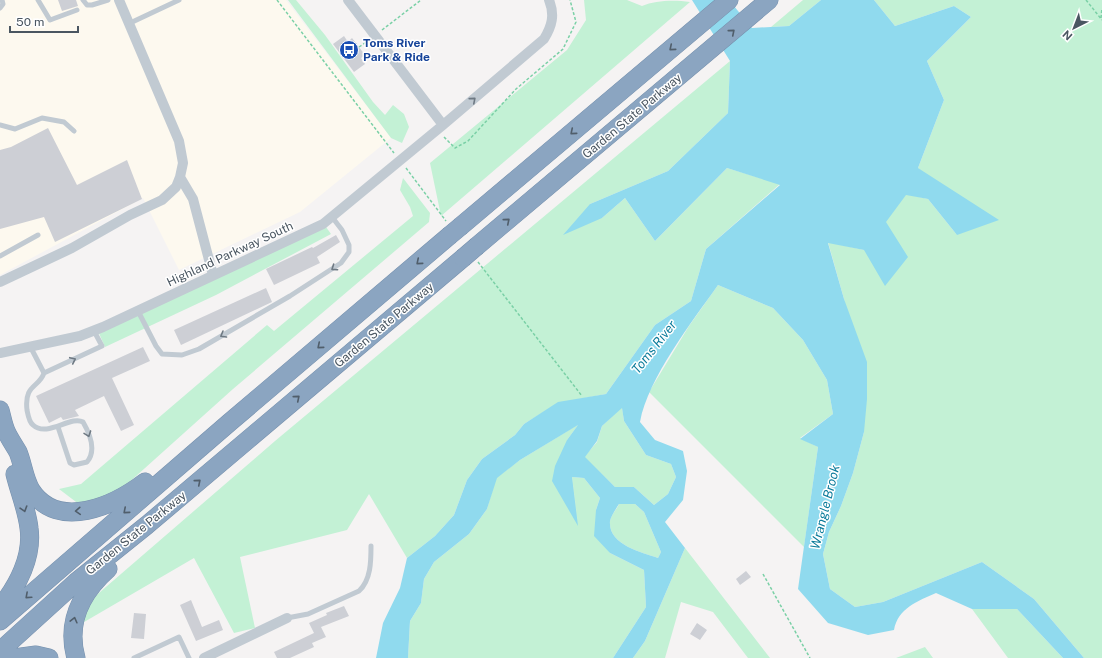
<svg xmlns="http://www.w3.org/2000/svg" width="1102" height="658" font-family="'Public Sans',sans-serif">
<rect width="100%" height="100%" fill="#f5f3f3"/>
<path fill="#fdf9ef" d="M0 0H286L391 138 300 212 179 270 143 198 0 275Z"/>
<path fill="#c3f1d5" d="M288 0H296L325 35 373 102 385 115 393 105 404 114 409 127 402 143 391 138Z
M584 0H627L642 6C656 0 675 0 690 2L441 216 430 163 567 50 586 20Z
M803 0H821L789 26 771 27Z
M874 0H1102V658H1084L1034 599 982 562 883 602 855 607 830 589 823 554 829 532 841 506 853 473 864 432 844 299 828 242 864 250 906 194 928 199 957 235 918 168 944 100 927 61 971 17 954 6 895 26Z
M730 61 728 113 668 171 590 204 602 218 625 198 655 241 727 168 780 184 706 249 691 301 655 325 606 394 558 403 524 424 515 435 482 459 467 480 454 515 435 536 407 558 369 494 347 530 240 557 255 628 234 633 194 558 79 625 92 599 275 441Z
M403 178 430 213 429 222 233 389 125 486 84 508 59 489 81 484 267 325 274 331 413 216 410 207 400 190Z
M326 227 331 234 216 295 105 347 98 331Z
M718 285 773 308 803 340 827 380 833 414 800 438 818 447 804 547 649 392 689 326Z
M622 407 624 421 646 455 671 464 676 477 668 494 654 505 634 487H615L584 457 597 442 602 426Z
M579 424 567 440 578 525 572 477 584 478 600 498 596 510 610 553 644 570 646 607 613 658H408L410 621 421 603 424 579 434 562 469 534 487 509 496 478 520 460Z
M619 504H635L644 512 661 552 658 558C641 552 608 545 610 521 611 515 617 509 619 504Z
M685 548 770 658H748L713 612 681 602 665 658H633L645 641Z
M972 609H1017L1063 658H1008Z
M925 647 933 658H896Z"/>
<path fill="#90daee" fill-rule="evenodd" d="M692 0H729L752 28 789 26 821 0H874L895 26 954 6 971 17 927 61 944 100 918 168 999 220 957 235 928 199 906 195 886 222 908 257 885 286 864 250 828 243 844 299 867 362V399L864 432 853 473 841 506 829 532 823 554 830 589 855 607 883 602 982 562 1034 599 1084 658H1063L1017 609H972L936 593C918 601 898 608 894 630L868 635 828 623 798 589 818 447 800 439 833 414 827 380 803 340 773 308 718 285C692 322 648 378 640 422L655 440 683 451 687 471 683 500 665 522 685 548 645 641 633 658H613L646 607 644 570 610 553 594 536 596 510 600 498 584 478 572 477 578 526 552 481 555 466 567 440 578 425 520 460 497 478 487 509 469 534 434 562 424 579 421 603 410 621 408 658H376L383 623 400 588 407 558 435 536 454 515 467 480 482 459 515 435 524 424 558 402 606 394 655 325 691 301 706 249 780 185 727 168 655 241 625 198 602 218 563 235 590 204 668 171 728 113 730 61ZM622 408 624 421 646 455 671 464 676 477 668 494 654 505 634 487H615L585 457 597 441 602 426ZM619 504H635L644 512 661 552 658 558C641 552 608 545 610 521 611 516 616 509 619 504Z"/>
<path fill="#cdcfd5" d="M58 0H76L78 6 62 11Z
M344 36 348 42 352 38 365 55 361 58 365 64 354 72 333 44Z
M48 128 77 185 127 160 142 199 55 242 44 217 0 229V150L11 147Z
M336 235 340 242 317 257 320 263 274 285 266 269 312 247 313 248Z
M266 288 272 302 181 345 174 330Z
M143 347 150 361 112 378 134 425 121 431 104 396 75 410 79 416 63 420 61 417 49 423 36 396Z
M746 571 751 577 740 585 736 579Z
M191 600 202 627 219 620 223 630 196 641 180 605Z
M344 606 349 616 321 627 326 637 312 643 314 647 290 658H277L274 652 314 633 309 623 327 615 326 613Z
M134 613 146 614 144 639 131 638Z
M697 623 707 630 700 640 690 634Z"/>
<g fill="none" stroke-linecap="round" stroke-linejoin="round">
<g stroke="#7690ad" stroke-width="19">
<path id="highway" d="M461 226 729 0
M477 246 769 0
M0 410C2 417 3 424 6 431 9 438 14 445 18 452 23 464 24 478 31 490 58 532 115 505 145 482
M0 607C18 586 33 556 29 528 27 510 19 491 15 474
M0 621 230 422 449 236
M0 651 76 582 147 525 463 258
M14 658 36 655 49 658
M76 658C66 622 81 593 108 569"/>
</g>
<path stroke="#7ad0a6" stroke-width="1.5" stroke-dasharray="3 2" stroke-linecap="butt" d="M277 0 394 153
M1086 0 1102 20
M1101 18 1102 8
M382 30 421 0
M359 47 368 41
M444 137 455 148 468 141 516 89 563 49 576 22 570 0
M406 168 446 221
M478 262 582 396
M763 574 810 658"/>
<path stroke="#c1cad2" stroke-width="5" d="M38 0 50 20 77 10
M83 0 87 5H92L108 0
M0 8 3 4 2 0
M128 24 179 0
M0 125 15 129 42 118 64 122 74 131
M0 256 38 235
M138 311 156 346 162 354 182 355 199 349 290 296 341 263 349 252V245L342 230 332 217
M31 348 44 373C39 388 24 384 27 410 28 415 29 422 33 425 47 438 71 415 83 422 90 434 97 450 87 462L74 465 70 463 58 427
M44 373 102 346 94 331
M287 618 308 614 359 591C371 580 371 561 371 546
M134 658 179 637 189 658"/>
<path stroke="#c1cad2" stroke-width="10" d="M119 0 179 141 183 163 180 177 193 199 213 275
M348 0 443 125
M0 282 72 248 130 215 162 200 176 187 180 177
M0 353 80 336 103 327 323 224 443 125 544 39C552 26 555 15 549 0
M204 658 287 618"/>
<use href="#highway" stroke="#8ba5c1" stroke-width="18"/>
<g stroke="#7690ad" stroke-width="19" stroke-linecap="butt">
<path id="highway-bridge" d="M449 236 461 226
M463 258 477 246"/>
</g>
<use href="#highway-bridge" stroke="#8ba5c1" stroke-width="18"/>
</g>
<defs><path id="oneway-chevron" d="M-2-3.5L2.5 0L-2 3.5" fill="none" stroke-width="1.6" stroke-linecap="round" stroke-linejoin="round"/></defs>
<g stroke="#505e6b">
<use href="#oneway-chevron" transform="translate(732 32) rotate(-40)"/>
<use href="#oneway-chevron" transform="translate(672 48) rotate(140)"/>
<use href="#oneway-chevron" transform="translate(573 132) rotate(140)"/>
<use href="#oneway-chevron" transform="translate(507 221) rotate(-40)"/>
<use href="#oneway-chevron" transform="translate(419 262) rotate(140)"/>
<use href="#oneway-chevron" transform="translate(320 346) rotate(140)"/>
<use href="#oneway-chevron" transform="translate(297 398) rotate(-40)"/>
<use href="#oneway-chevron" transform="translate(198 482) rotate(-40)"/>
<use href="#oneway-chevron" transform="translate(24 509) rotate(73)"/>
<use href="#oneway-chevron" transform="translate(78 511) rotate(176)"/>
<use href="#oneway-chevron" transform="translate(126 511) rotate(139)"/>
<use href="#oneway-chevron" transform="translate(28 596) rotate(138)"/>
<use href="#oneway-chevron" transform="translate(74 620) rotate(-76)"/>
</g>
<g stroke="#6e7983">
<use href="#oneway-chevron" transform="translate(473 100) rotate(-41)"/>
<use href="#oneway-chevron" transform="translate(334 268) rotate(146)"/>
<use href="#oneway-chevron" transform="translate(223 335) rotate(150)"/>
<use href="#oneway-chevron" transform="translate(73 360) rotate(-25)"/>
<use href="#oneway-chevron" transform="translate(88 434) rotate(70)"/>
</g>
<defs>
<g id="bus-disc" transform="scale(1)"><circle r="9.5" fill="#1a4fb4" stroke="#fff"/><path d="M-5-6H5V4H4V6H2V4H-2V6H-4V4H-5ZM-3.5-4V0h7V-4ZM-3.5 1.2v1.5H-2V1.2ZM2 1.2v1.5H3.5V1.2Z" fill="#fff"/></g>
</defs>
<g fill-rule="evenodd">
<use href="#bus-disc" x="349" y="50"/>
</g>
<g text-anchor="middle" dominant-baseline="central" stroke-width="3" stroke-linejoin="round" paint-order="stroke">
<g font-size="12" font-weight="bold" fill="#164399" stroke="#fff" text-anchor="start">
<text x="363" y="43">Toms River<tspan x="363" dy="14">Park &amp; Ride</tspan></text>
</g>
<g font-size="12" fill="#4a5661" stroke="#fff">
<text transform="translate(632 116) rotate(-40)">Garden State Parkway</text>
<text transform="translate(230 254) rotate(-25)">Highland Parkway South</text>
<text transform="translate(384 325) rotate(-40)">Garden State Parkway</text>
<text transform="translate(136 533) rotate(-39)">Garden State Parkway</text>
</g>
<g font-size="13" font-style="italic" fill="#0c7c9b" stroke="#fff">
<text transform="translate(654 347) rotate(-52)">Toms River</text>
<text transform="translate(825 507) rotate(-76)">Wrangle Brook</text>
</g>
</g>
<g transform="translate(1074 28) rotate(222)" stroke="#ffffff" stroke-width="3" paint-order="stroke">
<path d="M0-3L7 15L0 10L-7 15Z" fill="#4a5661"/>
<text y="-6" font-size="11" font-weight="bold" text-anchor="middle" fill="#4a5661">N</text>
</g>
<path d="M10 26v6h68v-6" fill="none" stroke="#4a5661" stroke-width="2"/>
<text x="16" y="26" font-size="12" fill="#4a5661" stroke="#ffffff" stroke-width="3" paint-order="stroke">50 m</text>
</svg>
